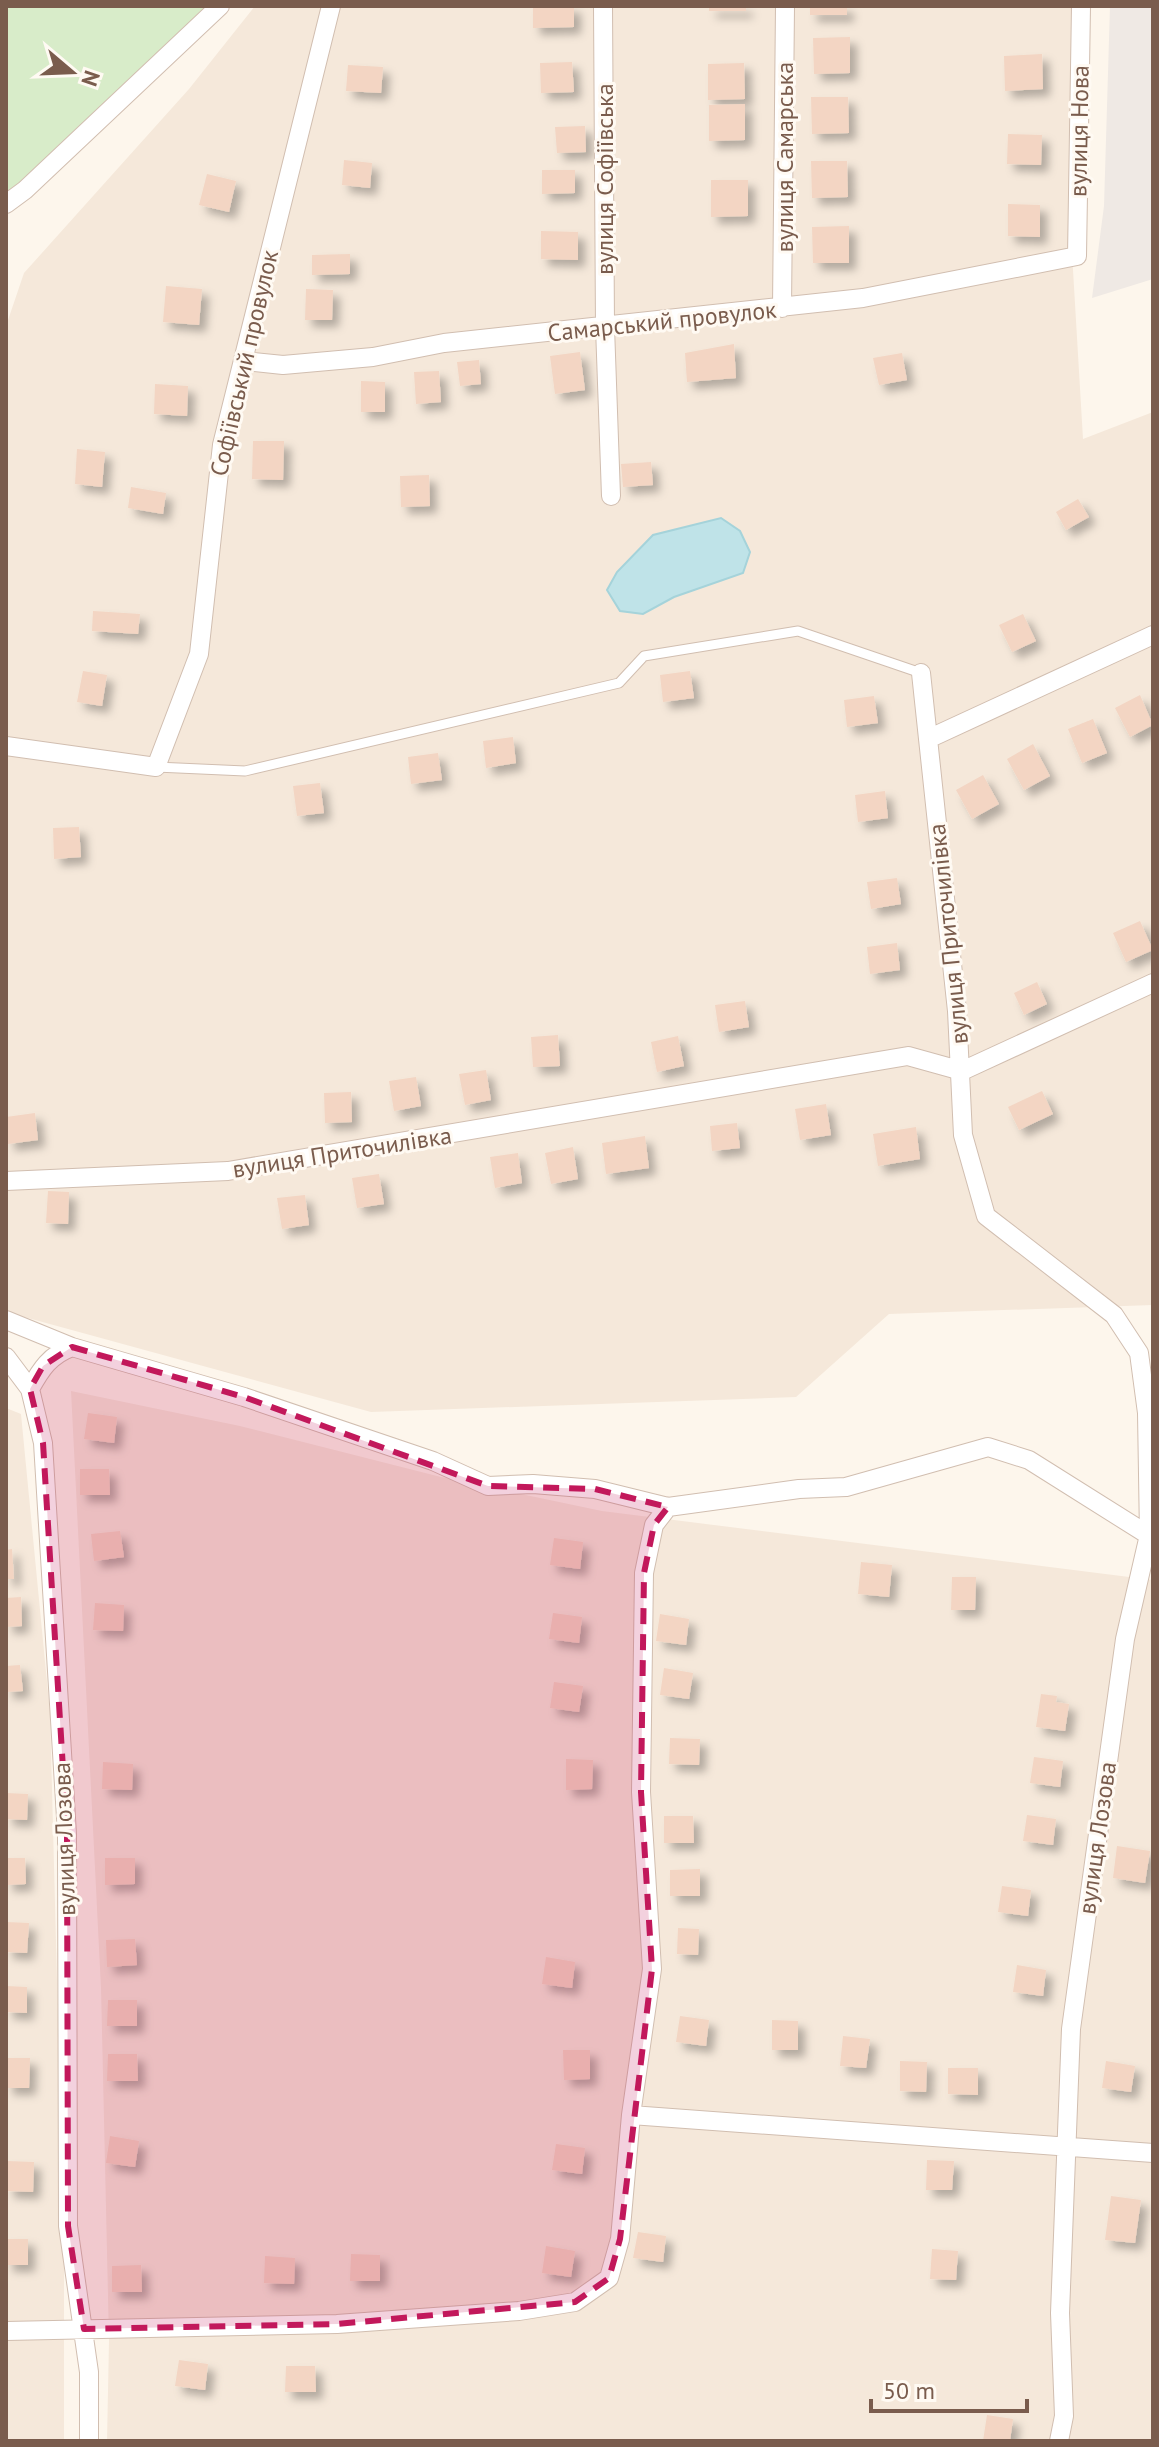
<svg xmlns="http://www.w3.org/2000/svg" width="1159" height="2447" font-family="'PT Sans',sans-serif">
<defs>
<filter id="shadow"><feDropShadow dx="7" dy="7" stdDeviation="4" flood-color="#0004"/></filter>
</defs>
<rect width="100%" height="100%" fill="#fdf6ec"/>
<path fill="#f5e8da" d="M255 6H1075L1071 236 1083 439 1153 412V1305L889 1314 796 1397 371 1412 6 1312V326L24 273 189 89Z
M71 1391 240 1426 441 1477 602 1511 1153 1580V2441H107L109 2341 101 1988Z
M6 1408 21 1414 50 1713 64 2247V2441H6Z"/>
<path fill="#efe9e4" d="M1110 6H1153V279L1092 298 1104 206Z"/>
<path fill="#d8ecc9" d="M6 6H216L6 195Z"/>
<path fill="#bfe3e8" stroke="#a5d3da" stroke-width="2" d="M721 518 740 531 750 552 743 573 674 597 643 614 620 611 607 590 617 572 653 535Z"/>
<path fill="#f3d5c3" filter="url(#shadow)" d="M533 6H574V27L533 28Z
M709 6H746V11H709Z
M810 6H847V15H810Z
M850 37V73L814 74 813 38Z
M1042 54 1043 89 1005 91 1004 56Z
M572 62 574 92 541 93 540 63Z
M744 63 745 99 708 100V64Z
M348 65 383 67 381 93 346 91Z
M811 97H848L849 133 812 134Z
M745 104V140L709 141V105Z
M585 126 586 152 557 153 555 127Z
M1008 134 1042 135 1041 165 1007 164Z
M344 160 372 163 370 188 342 185Z
M811 161H847L848 197 812 198Z
M542 170H575V193L542 194Z
M207 174 236 181 229 212 199 205Z
M711 180H748V216L711 217Z
M1008 204 1040 205V237L1008 236Z
M849 226V263H813L812 227Z
M541 231 578 232V260L541 259Z
M350 254V274L312 275V255Z
M166 286 202 289 199 325 163 322Z
M306 289 333 290 332 320H305Z
M734 344 736 378 687 382 685 353Z
M580 352 585 390 555 394 550 356Z
M902 353 907 380 879 385 873 358Z
M479 360 481 384 460 386 457 362Z
M439 371 441 402 416 404 414 372Z
M361 381 385 382V412H361Z
M155 384 188 386 187 416 154 414Z
M253 441H284L283 480 252 479Z
M77 449 105 452 102 487 75 484Z
M651 462 653 485 623 487 621 464Z
M429 475 430 506 401 507 400 476Z
M131 487 166 493 163 514 128 508Z
M1078 499 1089 517 1066 530 1056 512Z
M93 611 140 614 138 634 92 631Z
M1023 614 1036 641 1012 652 999 625Z
M83 671 107 675 102 706 77 702Z
M690 671 694 698 663 702 660 675Z
M1140 695 1153 725 1130 737 1115 708Z
M874 696 878 723 847 727 844 700Z
M1093 719 1107 753 1082 763 1068 729Z
M513 737 516 763 486 768 483 741Z
M1033 744 1050 776 1024 790 1007 759Z
M438 753 442 780 411 784 408 757Z
M983 775 999 804 972 819 956 790Z
M320 783 324 813 297 816 293 786Z
M885 791 888 818 858 822 855 795Z
M79 827 81 857 54 859 53 828Z
M897 878 901 904 871 909 867 882Z
M1140 921 1153 950 1126 962 1113 933Z
M897 943 900 970 870 974 867 947Z
M1037 982 1047 1004 1024 1015 1014 993Z
M745 1001 749 1027 719 1032 715 1005Z
M558 1035 560 1066 533 1067 531 1037Z
M678 1036 684 1066 657 1072 651 1042Z
M486 1070 491 1100 465 1105 459 1074Z
M416 1077 421 1106 394 1111 389 1081Z
M1042 1091 1053 1114 1019 1130 1008 1107Z
M351 1092 352 1122 325 1123 324 1093Z
M826 1104 831 1135 800 1140 795 1109Z
M35 1113 38 1140 8 1144 6 1117Z
M737 1123 740 1148 712 1151 710 1126Z
M916 1127 920 1159 878 1166 873 1134Z
M645 1136 649 1168 606 1174 602 1143Z
M573 1147 578 1179 551 1184 545 1153Z
M518 1153 522 1183 495 1188 490 1157Z
M379 1174 384 1204 357 1208 352 1178Z
M48 1191 69 1192 68 1224 46 1223Z
M305 1195 309 1225 282 1229 277 1198Z
M88 1413 117 1417 114 1443 84 1439Z
M80 1469H109L110 1495H80Z
M120 1531 124 1557 94 1561 91 1534Z
M554 1538 583 1542 580 1569 550 1565Z
M12 1549 14 1579H6V1550Z
M861 1562 892 1565 889 1597 858 1594Z
M952 1577H976L975 1610H951Z
M21 1597 22 1626 6 1627V1598Z
M95 1603 124 1605 123 1631 93 1630Z
M553 1613 582 1617 579 1643 549 1639Z
M660 1614 689 1619 686 1645 656 1641Z
M20 1665 23 1691 6 1692V1666Z
M664 1668 693 1673 689 1699 660 1695Z
M554 1682 583 1686 579 1712 550 1708Z
M1041 1694 1057 1696 1056 1702 1069 1704 1065 1731 1036 1727Z
M670 1738 700 1739 699 1765 669 1764Z
M1034 1757 1063 1761 1060 1787 1030 1783Z
M566 1759 593 1760 592 1789 566 1790Z
M103 1762 133 1764 132 1790 102 1789Z
M6 1793 28 1794 27 1820 6 1819Z
M1027 1815 1056 1819 1053 1845 1023 1841Z
M664 1816H693L694 1843H664Z
M1117 1846 1150 1851 1145 1883 1113 1878Z
M6 1858H25L26 1884 6 1885Z
M105 1858H135V1884L105 1885Z
M700 1869V1896H670V1870Z
M1002 1886 1031 1890 1028 1916 998 1912Z
M6 1922 29 1923 27 1953 6 1952Z
M678 1928 699 1929 698 1955 677 1954Z
M135 1939 137 1965 107 1967 106 1940Z
M546 1957 575 1962 572 1988 542 1984Z
M1017 1965 1046 1970 1043 1996 1013 1992Z
M6 1986 27 1987V2013L6 2012Z
M108 2000H137V2026H107Z
M680 2016 709 2020 706 2046 676 2042Z
M772 2020 798 2021V2050H772Z
M843 2036 870 2039 866 2068 840 2066Z
M563 2050H590V2079L564 2080Z
M108 2054H137L138 2081H107Z
M6 2058H30L29 2088H6Z
M900 2061 927 2062 926 2092 900 2091Z
M1106 2061 1135 2066 1131 2092 1102 2088Z
M948 2068H978V2095L948 2094Z
M110 2136 139 2141 135 2167 106 2163Z
M556 2144 585 2148 582 2174 552 2170Z
M927 2160 954 2161 952 2190H926Z
M7 2161 34 2162 33 2192 7 2191Z
M1111 2196 1141 2200 1135 2243 1105 2240Z
M638 2232 666 2236 663 2262 633 2258Z
M6 2239H28V2265H6Z
M546 2246 575 2251 571 2277 542 2273Z
M932 2249 958 2251 956 2280 930 2279Z
M351 2254 380 2255V2281H350Z
M265 2256 295 2258 294 2284 264 2283Z
M141 2265 142 2292H112V2266Z
M179 2360 208 2364 205 2390 175 2386Z
M286 2366H315L316 2392H285Z
M987 2415 1013 2419 1010 2441H983Z"/>
<g fill="none" stroke-linecap="round" stroke-linejoin="round">
<g stroke="#d1beb0" stroke-width="11">
<path id="service" d="M156 767 245 771 619 683 644 656 798 631 921 673"/>
</g>
<g stroke="#d1beb0" stroke-width="20">
<path id="minor" d="M603 6 605 327 611 496
M6 204 25 190 220 6
M782 308 785 6
M244 361 283 365 373 357 444 343 863 298 1077 256 1081 6
M921 673 957 1011 963 1135 986 1216 1114 1315 1139 1353 1147 1413 1149 1535 1125 1639 1071 2029 1060 2313 1064 2416 1059 2441
M928 739 1153 635
M6 746 156 767 199 654 222 445 331 6
M962 1071 1153 983
M6 1181 228 1171 908 1056 962 1071
M6 1320 72 1347 244 1397 433 1461 488 1486 533 1484 595 1489 668 1507 799 1489 846 1487 988 1447 1029 1460 1153 1538
M6 1357 30 1389 43 1443 67 1834 68 2226 89 2372V2441
M30 1389C41 1369 50 1355 72 1347
M631 2115 1153 2153
M6 2331 337 2324 519 2311 575 2302 609 2278 620 2239 631 2115 652 1969 641 1792 644 1573 654 1525 668 1507"/>
</g>
<use href="#service" stroke="#fff" stroke-width="9"/>
<use href="#minor" stroke="#fff" stroke-width="18"/>
</g>
<path fill="#c2185b" fill-opacity="0.2" stroke="#c2185b" stroke-width="6" stroke-dasharray="16 10" stroke-linejoin="round" d="M72 1347 244 1397 488 1486 595 1489 668 1507 654 1525 644 1573 641 1792 652 1969 620 2239 609 2278 575 2302 337 2324 84 2329 68 2226 67 1834 43 1443 30 1389 43 1366Z"/>
<g text-anchor="middle" dominant-baseline="central" stroke-width="6" stroke-linejoin="round" paint-order="stroke">
<g font-size="24" fill="#7a5c4d" stroke="#fffaf3">
<text transform="translate(1079 131) rotate(-89)">вулиця Нова</text>
<text transform="translate(784 157) rotate(-90)">вулиця Самарська</text>
<text transform="translate(604 179) rotate(-90)">вулиця Софіївська</text>
<text transform="translate(662 321) rotate(-6)">Самарський провулок</text>
<text transform="translate(244 363) rotate(-77)">Софіївський провулок</text>
<text transform="translate(948 934) rotate(-96)">вулиця Приточилівка</text>
<text transform="translate(342 1152) rotate(-9)">вулиця Приточилівка</text>
<text transform="translate(1097 1838) rotate(-82)">вулиця Лозова</text>
<text transform="translate(64 1839) rotate(-92)">вулиця Лозова</text>
</g>
</g>
<rect width="1159" height="2447" fill="none" stroke="#7a5c4d" stroke-width="16"/>
<g transform="translate(72 72) rotate(109)" stroke="#fffaf3" stroke-width="6" paint-order="stroke">
<path d="M0-6L14 30L0 20L-14 30Z" fill="#7a5c4d"/>
<text y="-12" font-size="22" font-weight="bold" text-anchor="middle" fill="#7a5c4d">N</text>
</g>
<path d="M871 2399v12h156v-12" fill="none" stroke="#7a5c4d" stroke-width="4"/>
<text x="883" y="2399" font-size="24" fill="#7a5c4d" stroke="#fffaf3" stroke-width="6" paint-order="stroke">50 m</text>
</svg>
